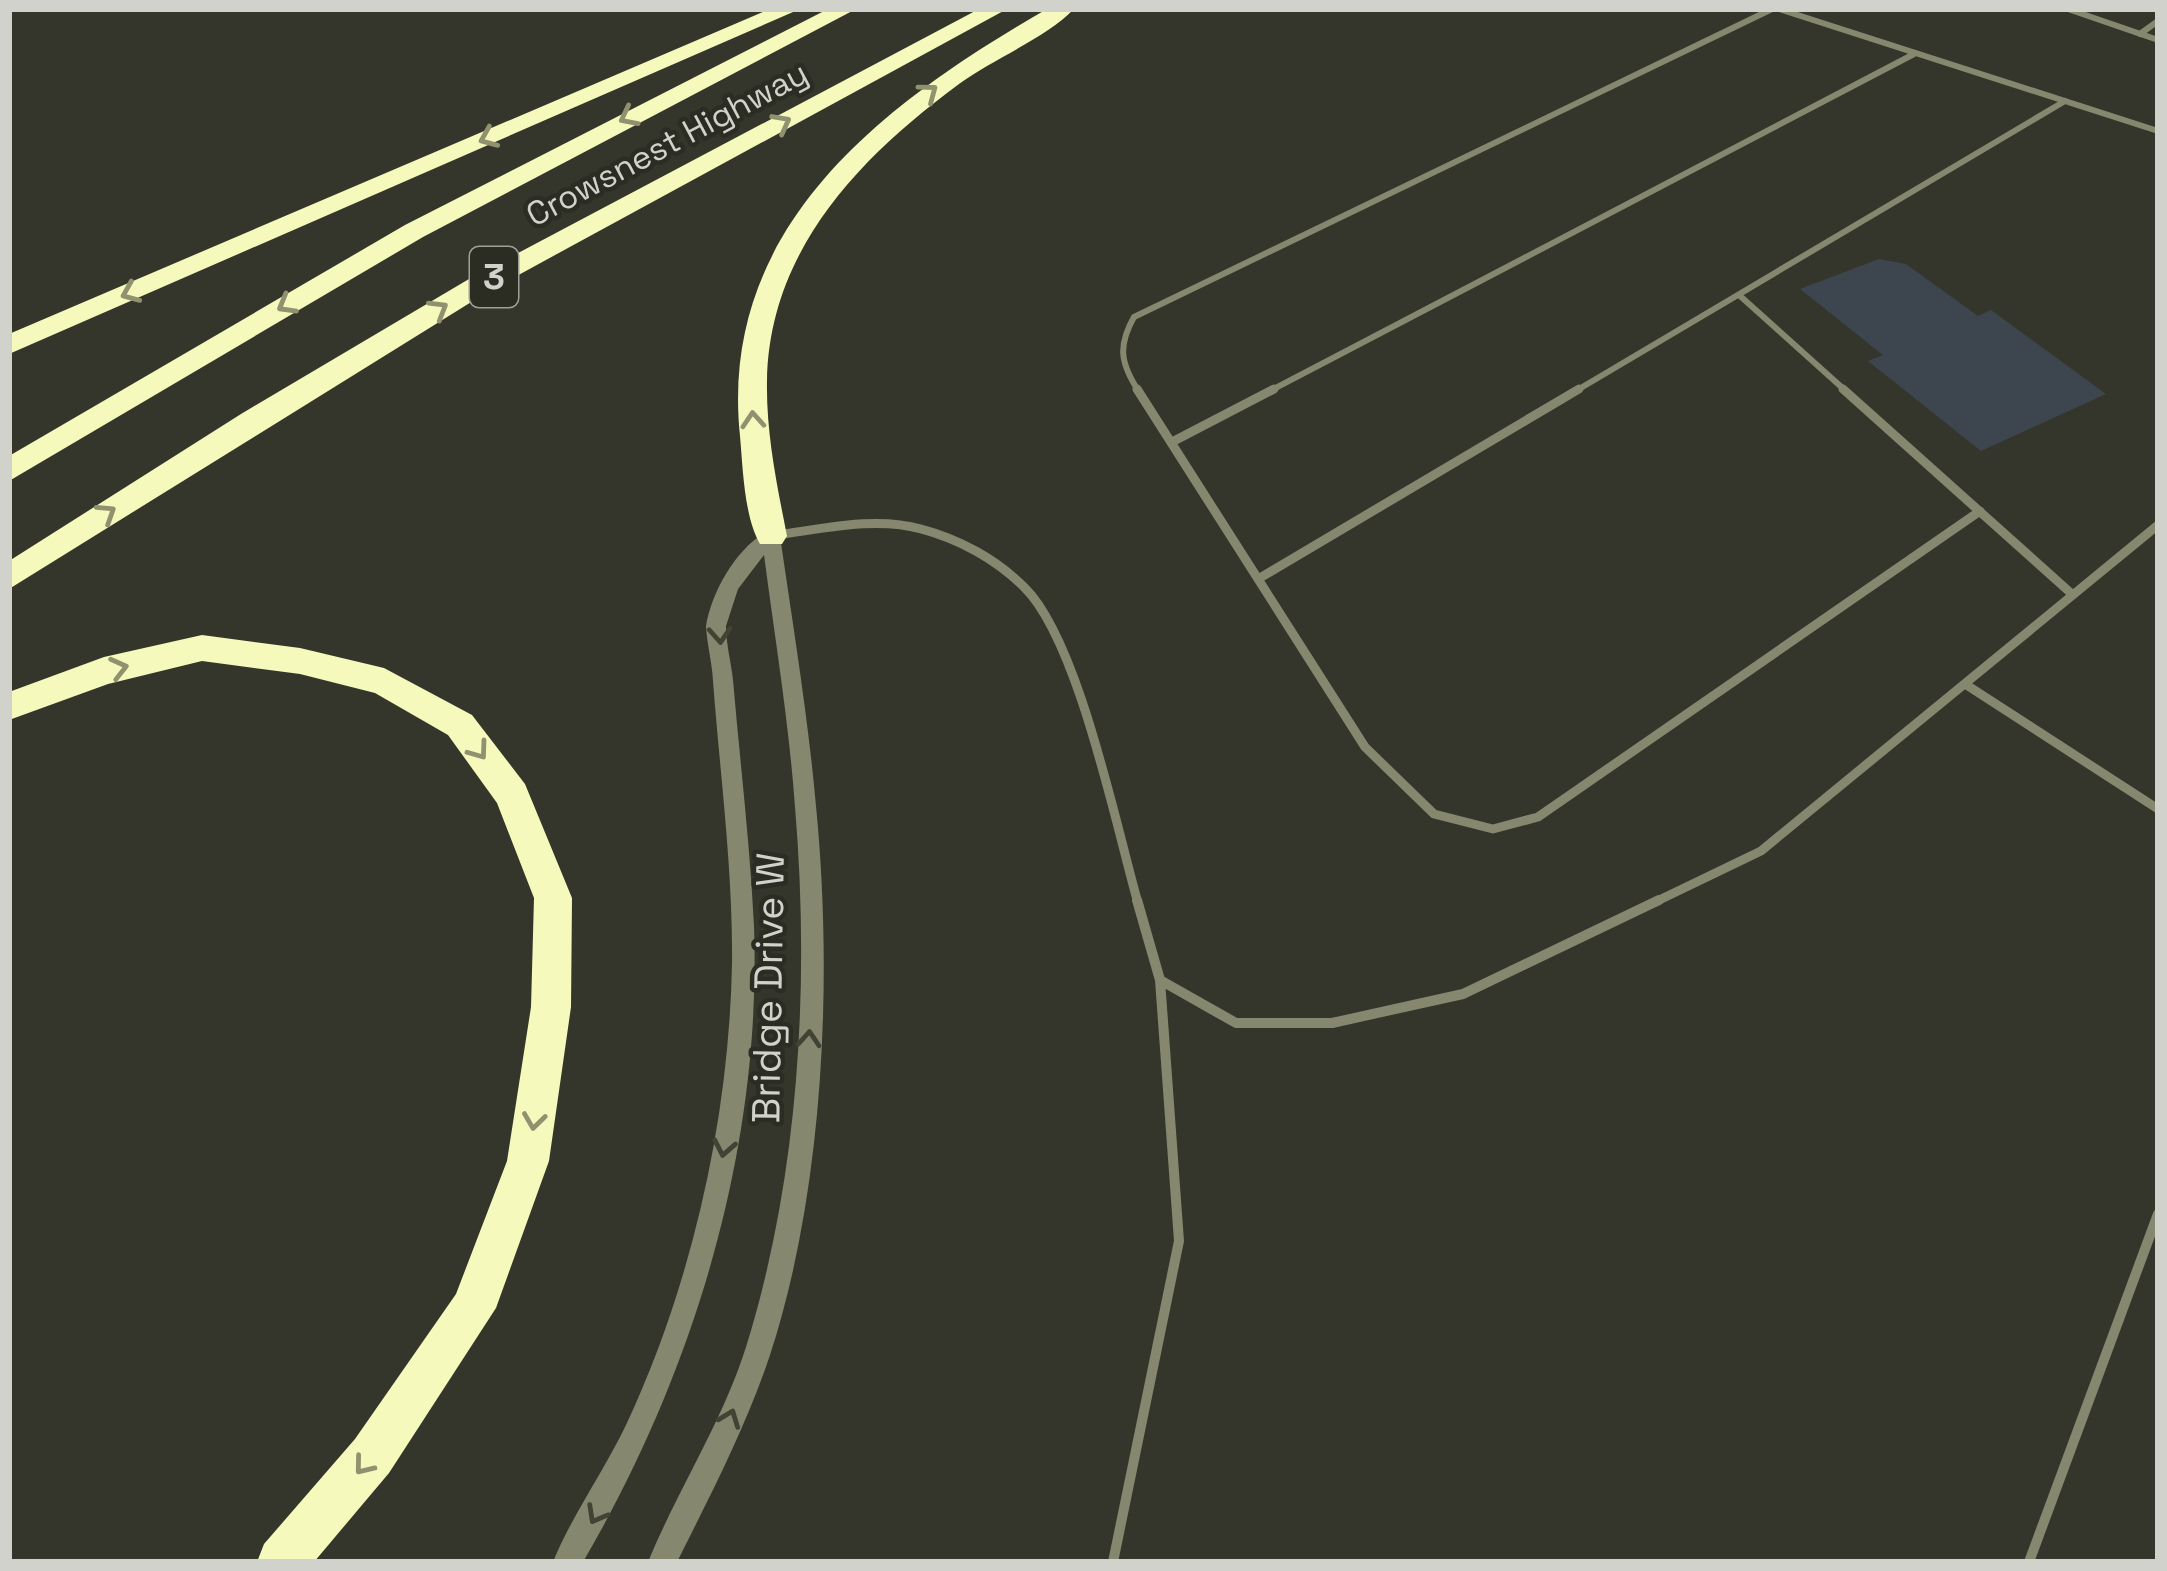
<svg xmlns="http://www.w3.org/2000/svg" width="2167" height="1571" font-family="'Space Grotesk',sans-serif">
<rect width="100%" height="100%" fill="#35362b"/>
<path fill="#3d464e" d="M1879 259 1906 264 1978 316 1991 310 2106 394 1981 451 1868 361 1883 355 1800 289Z"/>
<g fill="none" stroke-linecap="round" stroke-linejoin="round">
<path stroke="#86876f" stroke-width="6" d="M1779 9 2158 131
M2068 9 2158 40
M2140 34 2158 21
M1739 295 1847 392
M1139 392C1121 364 1117 347 1134 317L1772 9
M1268 392 1914 54
M1574 392 2065 101"/>
<path stroke="#86876f" stroke-width="9" d="M1137 389 1365 747 1434 814 1493 829 1538 817 1980 511
M1843 389 2073 595
M1172 442 1274 389
M776 535C823 529 875 516 921 529 959 539 996 559 1024 587 1078 639 1116 826 1138 903
M1258 579 1579 389
M1965 684 2158 809
M1653 903 1761 851 2158 525"/>
<path stroke="#86876f" stroke-width="10" d="M1137 900 1160 980 1236 1023H1332L1463 994 1659 900
M1113 1562 1179 1241 1160 980
M2029 1562 2158 1214"/>
<path fill="#86876f" fill-rule="evenodd" d="M771 529 780 536C793 626 808 716 816 806 833 978 824 1190 770 1355 746 1427 711 1494 677 1562H648C678 1489 722 1423 746 1347 799 1177 810 985 795 807 789 723 775 639 764 555L738 589 726 626C726 644 731 662 733 680 740 762 750 844 754 926 762 1148 694 1372 583 1562H553C571 1517 604 1471 626 1425 692 1284 729 1119 732 964 733 870 720 774 713 681 712 662 707 645 706 626 712 590 738 545 771 529Z"/>
<path fill="#f6f9bc" fill-rule="evenodd" d="M770 9H800L9 354V334Z
M828 9H856L423 237 9 481V456L405 225Z
M979 9H1007L489 291 9 589V561L241 414 469 279Z
M1047 9H1074C1046 38 993 59 959 84 860 157 769 250 767 381 766 433 777 485 787 536L782 544H760C744 516 743 469 740 436 718 226 884 103 1047 9Z
M202 635 300 648 384 668 472 715 525 784 572 898 571 1007 549 1161 496 1308 389 1473 314 1562H257L264 1544 355 1439 456 1294 507 1161 531 1007 534 898 497 803 448 735 375 693 300 674 202 661 108 684 9 720V692L104 657Z"/>
</g>
<defs><path id="oneway-chevron" d="M-2-3.5L2.5 0L-2 3.5" fill="none" stroke-width="1.6" stroke-linecap="round" stroke-linejoin="round" transform="scale(3)"/></defs>
<g stroke="#90926f">
<use href="#oneway-chevron" transform="translate(929 92) rotate(-37)"/>
<use href="#oneway-chevron" transform="translate(628 117) rotate(153)"/>
<use href="#oneway-chevron" transform="translate(782 123) rotate(-28)"/>
<use href="#oneway-chevron" transform="translate(488 138) rotate(157)"/>
<use href="#oneway-chevron" transform="translate(130 293) rotate(157)"/>
<use href="#oneway-chevron" transform="translate(286 305) rotate(150)"/>
<use href="#oneway-chevron" transform="translate(439 309) rotate(-31)"/>
<use href="#oneway-chevron" transform="translate(753 420) rotate(-94)"/>
<use href="#oneway-chevron" transform="translate(107 513) rotate(-33)"/>
<use href="#oneway-chevron" transform="translate(119 668) rotate(-14)"/>
<use href="#oneway-chevron" transform="translate(479 751) rotate(54)"/>
<use href="#oneway-chevron" transform="translate(534 1121) rotate(98)"/>
<use href="#oneway-chevron" transform="translate(363 1466) rotate(129)"/>
</g>
<g stroke="#424335">
<use href="#oneway-chevron" transform="translate(720 635) rotate(86)"/>
<use href="#oneway-chevron" transform="translate(809 1039) rotate(-86)"/>
<use href="#oneway-chevron" transform="translate(724 1148) rotate(101)"/>
<use href="#oneway-chevron" transform="translate(730 1418) rotate(-69)"/>
<use href="#oneway-chevron" transform="translate(596 1515) rotate(119)"/>
</g>
<g text-anchor="middle" dominant-baseline="central" stroke-width="9" stroke-linejoin="round" paint-order="stroke">
<g font-size="33" fill="#d1d2cb" stroke="#2b2c22">
<text transform="translate(667 144) rotate(-28)">Crowsnest Highway</text>
</g>
<rect fill="#2b2c22" stroke="#9fa098" stroke-width="3" x="470" y="247" width="48" height="60" rx="9"/>
<g font-size="36" font-weight="bold" fill="#d1d2cb">
<text x="494" y="277">3</text>
</g>
<g font-size="39" fill="#d1d2cb" stroke="#2b2c22">
<text transform="translate(768 988) rotate(-89)">Bridge Drive W</text>
</g>
</g>
<rect width="2167" height="1571" fill="none" stroke="#d1d2cb" stroke-width="24"/>
</svg>
